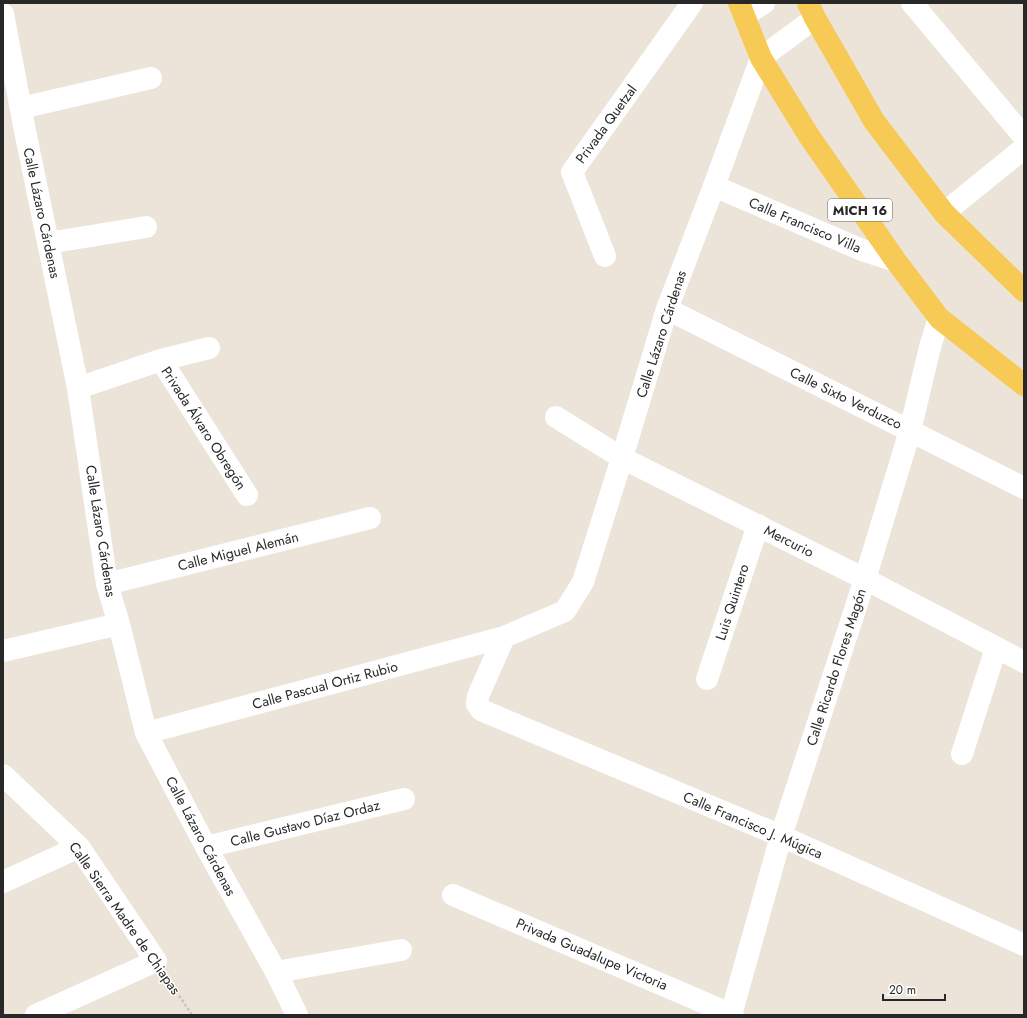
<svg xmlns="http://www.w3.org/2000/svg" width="1027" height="1018" font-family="Jost,sans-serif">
<rect width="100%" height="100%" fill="#ece3d9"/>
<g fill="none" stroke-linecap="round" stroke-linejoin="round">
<path stroke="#c7c7c7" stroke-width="2.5" stroke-dasharray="3 2" stroke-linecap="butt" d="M168 979 192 1015"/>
<path stroke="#fff" stroke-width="22" d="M912 3 1024 137
M3 14 25 131 78 388 107 584 119 624 146 733 206 847 276 972 297 1015
M745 15 764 3
M21 108 151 78
M714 186 862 250 896 261
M944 213 1024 148
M48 243 146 227
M605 256 572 172 692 3
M667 309 1024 488
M161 360 247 495
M78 388 161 360 209 348
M556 417 622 458 865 579 1024 662
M107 584 370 518
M504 637 478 696 477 704 481 710 781 836 1024 945
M3 651 119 624
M707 679 758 525
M146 733 504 637 565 611 583 582 622 458 667 309 714 186 761 58 815 18
M962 754 996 648
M3 775 79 847 156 961 36 1015
M206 847 404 799
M3 882 79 847
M453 895 733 1015
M276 972 401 950
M731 1015 781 836 865 579 910 431 930 347 939 318"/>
<path stroke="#f6ca54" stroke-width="22" d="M739 3 761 58 809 136 896 261 939 318 1024 385
M808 3 815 18 874 121 944 213 1024 291"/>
</g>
<g text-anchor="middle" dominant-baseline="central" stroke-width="3" stroke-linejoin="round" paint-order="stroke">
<rect fill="#fff" stroke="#686868" stroke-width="1" x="828" y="199" width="64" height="22" rx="3"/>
<g font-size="13" font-weight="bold" fill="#282828">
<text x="860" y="210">MICH 16</text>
</g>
<g font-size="14" fill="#282828" stroke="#fff">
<text transform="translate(606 124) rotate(-54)">Privada Quetzal</text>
<text transform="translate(42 213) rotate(78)">Calle Lázaro Cárdenas</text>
<text transform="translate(805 225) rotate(23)">Calle Francisco Villa</text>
<text transform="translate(661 334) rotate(-72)">Calle Lázaro Cárdenas</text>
<text transform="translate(846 398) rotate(26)">Calle Sixto Verduzco</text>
<text transform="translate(204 428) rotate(57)">Privada Álvaro Obregón</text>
<text transform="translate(101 531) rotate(81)">Calle Lázaro Cárdenas</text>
<text transform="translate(789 541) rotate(27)">Mercurio</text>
<text transform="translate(238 551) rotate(-14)">Calle Miguel Alemán</text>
<text transform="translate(732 602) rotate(-72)">Luis Quintero</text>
<text transform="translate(836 667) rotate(-72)">Calle Ricardo Flores Magón</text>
<text transform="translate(325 685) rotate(-15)">Calle Pascual Ortiz Rubio</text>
<text transform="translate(305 823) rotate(-14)">Calle Gustavo Díaz Ordaz</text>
<text transform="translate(753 825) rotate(23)">Calle Francisco J. Múgica</text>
<text transform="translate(201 836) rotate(62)">Calle Lázaro Cárdenas</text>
<text transform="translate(125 918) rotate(55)">Calle Sierra Madre de Chiapas</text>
<text transform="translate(592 954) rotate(23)">Privada Guadalupe Victoria</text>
</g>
</g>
<rect width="1027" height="1018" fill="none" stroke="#282828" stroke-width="8"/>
<path d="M883 994v6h62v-6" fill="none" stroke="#282828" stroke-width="2"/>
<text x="889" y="994" font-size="12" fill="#282828" stroke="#ffffff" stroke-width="3" paint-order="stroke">20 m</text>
</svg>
